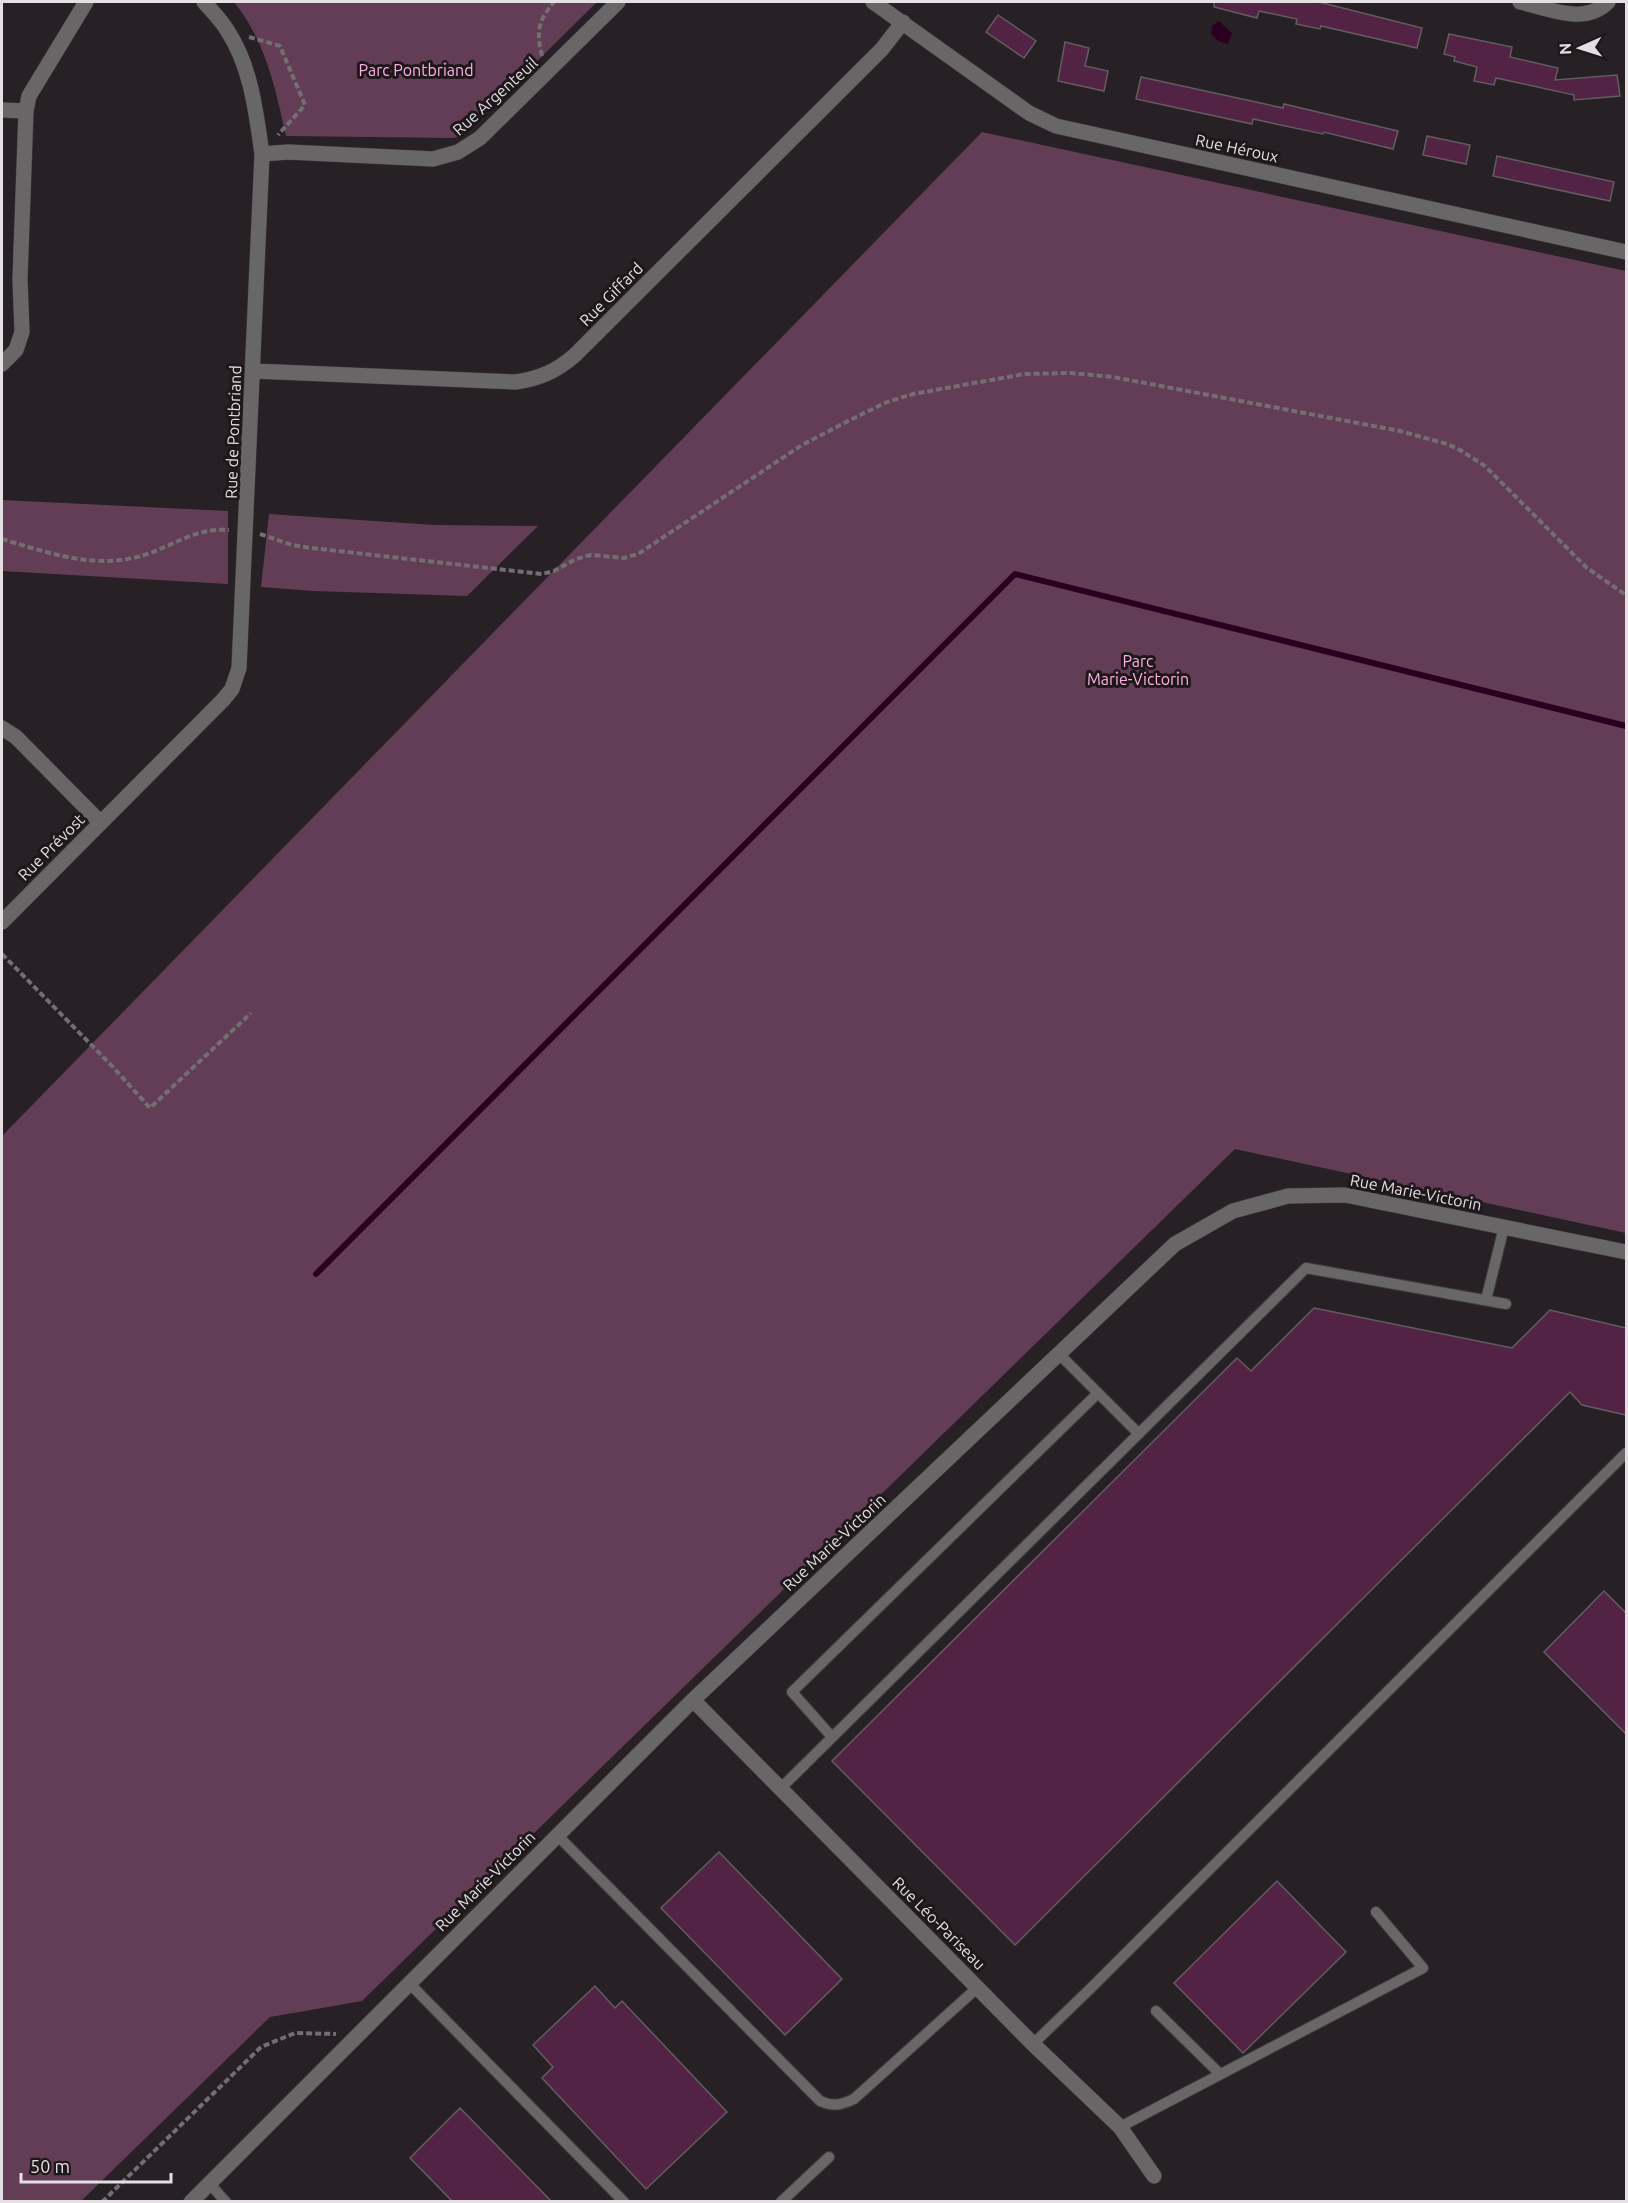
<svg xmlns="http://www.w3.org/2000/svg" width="1628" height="2203" font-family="Ubuntu,sans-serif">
<rect width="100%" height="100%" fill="#272125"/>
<path fill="#633d56" d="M234 2H597L463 134 458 137 452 138 286 136C275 87 266 42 234 2Z
M982 132 1626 271V1233L1235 1149 362 2001 270 2017 81 2201H2V1136Z
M2 500 228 511V584L2 571Z
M269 514 435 525 538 526 467 596 314 591 261 587Z"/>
<path fill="#2a0020" d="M1219 21 1232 33 1228 44 1218 41 1211 34 1212 26Z"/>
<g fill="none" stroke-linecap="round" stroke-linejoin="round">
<path stroke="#2a0020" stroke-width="6" d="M316 1274 1015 574 1626 726"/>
</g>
<path fill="#522344" stroke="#635c60" stroke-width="1.5" d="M1214 2H1319L1422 28 1417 48 1321 26 1320 29 1296 24 1297 19 1259 11 1257 18 1214 7Z
M998 15 1036 41 1024 58 986 32Z
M1449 34 1512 47 1510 57 1558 68 1555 80 1617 75 1620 96 1574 100V95L1496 78 1494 85 1474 81 1477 67 1454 61 1455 57 1444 54Z
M1065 42 1089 48 1085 66 1108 71 1104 91 1058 81Z
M1141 77 1283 108 1284 104 1398 131 1393 149 1324 132 1323 134 1253 119 1252 124 1136 99Z
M1427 136 1470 145 1466 164 1423 155Z
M1497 156 1614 182 1610 201 1493 176Z
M1314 1308 1512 1348 1550 1310 1626 1328V1415L1582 1405 1570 1392 1015 1945 832 1761 1237 1358 1251 1371Z
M1604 1591 1626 1613V1734L1544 1652Z
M719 1852 842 1979 785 2035 661 1908Z
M1277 1881 1346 1952 1243 2053 1174 1983Z
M595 1986 615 2008 622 2001 727 2112 646 2189 542 2078 553 2067 533 2045Z
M460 2108 552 2202H453L410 2158Z"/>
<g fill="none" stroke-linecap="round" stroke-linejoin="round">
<g stroke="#413c3f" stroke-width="12">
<path id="service" d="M1486 1300 1504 1227
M1098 1393 1139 1434
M832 1737 792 1692 1098 1393 1059 1354
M781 1788 1306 1268 1506 1304
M557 1835 820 2101C833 2107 841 2105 854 2099L977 1988
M409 1983 624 2202
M1156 2011 1220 2074
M1033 2044 1092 1987 1626 1453
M1120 2127 1423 1968 1376 1912
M209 2183 226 2202
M781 2202 829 2157"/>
</g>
<g stroke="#413c3f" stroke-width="16">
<path id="minor" d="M873 2 1029 113 1056 126 1626 252
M1520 2C1547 8 1584 26 1608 2
M2 110 26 111
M262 154 288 152 433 159 458 152 480 138 618 2
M2 364 16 350 22 332 20 279 26 111 29 96 86 2
M253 371 515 382C539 379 557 371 575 355L882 49 903 22
M2 728 16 737 100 822
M2 922 223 700 232 689 239 668 262 154C256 112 251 66 227 30 221 20 212 11 204 2
M693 1700 1033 2044 1120 2127 1154 2176
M191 2202 693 1700 1175 1244 1233 1211 1288 1196 1345 1195 1626 1252"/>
</g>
<path stroke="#736e71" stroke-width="4" stroke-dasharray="6 3" stroke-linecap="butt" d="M249 37 280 46 305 105 278 135
M542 56C536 31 538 21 554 2
M260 534 292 545 311 548 542 574 554 571 576 559 591 555 624 558 638 554 802 445 852 419 887 402 913 394 1025 374 1071 373 1113 377 1400 431 1447 444 1460 450 1485 466 1587 568 1626 595
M2 539C42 551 90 568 133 558 167 551 192 527 229 530
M2 954 112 1066 150 1108 251 1013
M102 2202 261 2047 295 2033 336 2034"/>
<use href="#service" stroke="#696668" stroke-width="10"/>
<use href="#minor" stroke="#696668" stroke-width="15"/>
</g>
<g text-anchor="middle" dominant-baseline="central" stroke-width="6" stroke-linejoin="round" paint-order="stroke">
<g font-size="16" fill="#ffb0e4" stroke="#1e181b">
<text x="416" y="70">Parc Pontbriand</text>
<text x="1138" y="661">Parc<tspan x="1138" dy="18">Marie-Victorin</tspan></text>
</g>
<g font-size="16" fill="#e3dfe2" stroke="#1e181b">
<text transform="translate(495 96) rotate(-42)">Rue Argenteuil</text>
<text transform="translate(1237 148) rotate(12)">Rue Héroux</text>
<text transform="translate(611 294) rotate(-45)">Rue Giffard</text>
<text transform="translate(233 432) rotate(-88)">Rue de Pontbriand</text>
<text transform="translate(51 847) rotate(-45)">Rue Prévost</text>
<text transform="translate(1416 1192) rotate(11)">Rue Marie-Victorin</text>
<text transform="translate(834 1542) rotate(-43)">Rue Marie-Victorin</text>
<text transform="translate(485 1881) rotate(-45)">Rue Marie-Victorin</text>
<text transform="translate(939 1923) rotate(45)">Rue Léo-Pariseau</text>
</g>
</g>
<rect width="1628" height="2203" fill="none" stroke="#e3dfe2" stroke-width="6"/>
<g transform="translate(1580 48) rotate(267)" stroke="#1e181b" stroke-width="4.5" paint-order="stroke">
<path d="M0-4.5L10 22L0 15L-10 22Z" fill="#e3dfe2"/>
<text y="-9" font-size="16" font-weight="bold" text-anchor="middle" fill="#e3dfe2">N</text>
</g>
<path d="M21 2173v9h150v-9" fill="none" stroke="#e3dfe2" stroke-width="3"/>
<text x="30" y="2173" font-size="18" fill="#e3dfe2" stroke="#1e181b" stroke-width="4.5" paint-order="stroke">50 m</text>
</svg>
